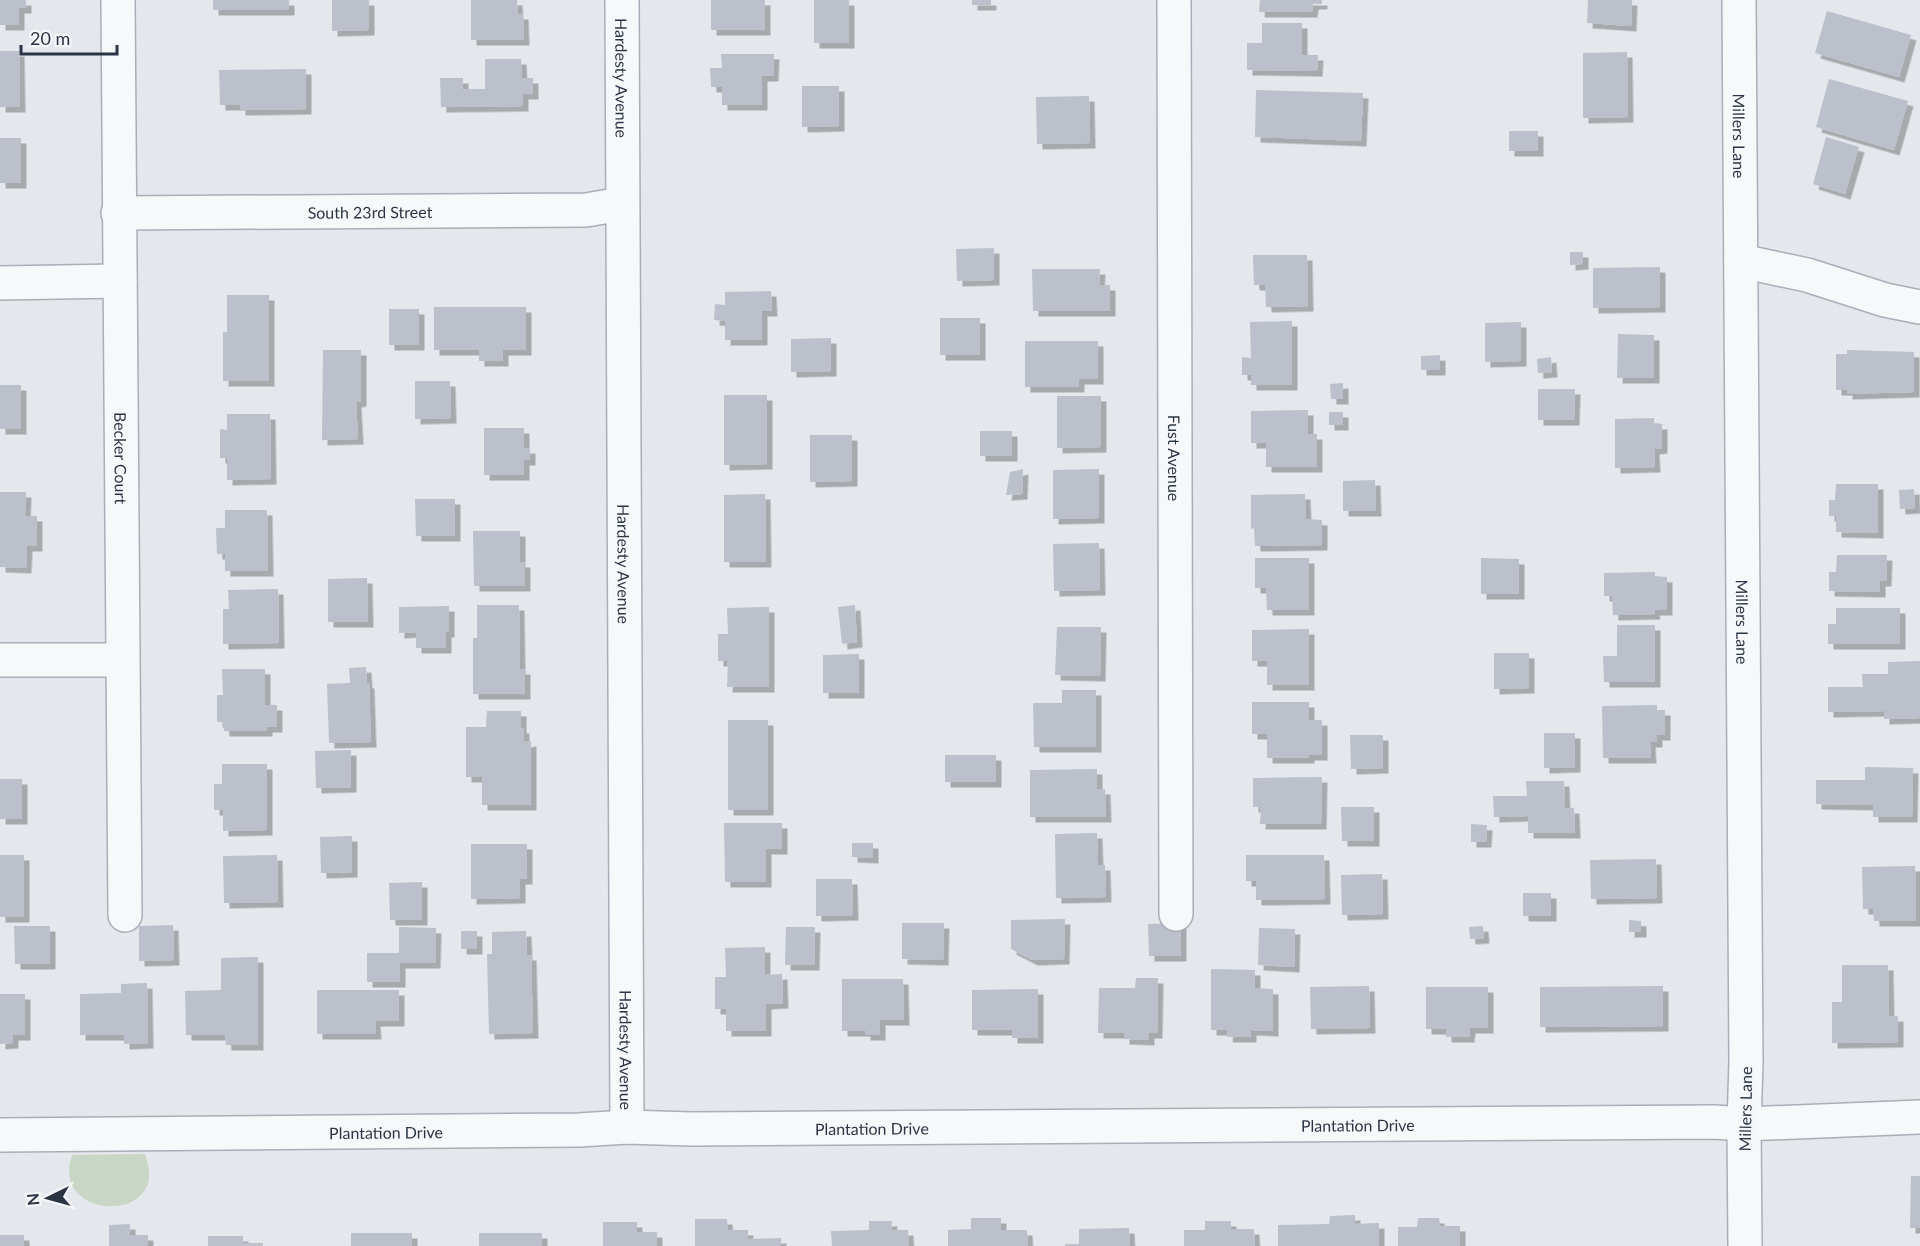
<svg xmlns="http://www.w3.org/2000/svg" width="1920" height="1246" font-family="Lato,sans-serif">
<defs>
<filter id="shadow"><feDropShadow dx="5.5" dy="5.5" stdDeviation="0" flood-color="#0004"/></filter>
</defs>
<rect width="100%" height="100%" fill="#e4e7ec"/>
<path fill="#c9d6c5" d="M145 1154C147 1161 150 1169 149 1177 145 1223 52 1214 72 1155Z"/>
<path fill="#bbc0ca" filter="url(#shadow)" d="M0 0H26V8H19V25H0Z
M213 0H289V10H213Z
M332 0H369V30L332 31Z
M471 0H517L518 14H523L524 40H471Z
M711 0H765V30H711Z
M814 0H849V43H814Z
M972 0H991V5H972Z
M1260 0H1322V4H1313L1312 12H1259Z
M1588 0H1632L1631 26 1587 23Z
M1827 11 1911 35 1899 77 1815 53Z
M1262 23H1302V55H1318L1317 71 1247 70V43H1262Z
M0 51H19L20 107H0Z
M1627 52 1628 117 1583 118V53Z
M721 54H774L773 76H762V105H722V87H711L710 68H722Z
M485 59H521L522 78H533V94H523V106L441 107 440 78H463V89H485Z
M306 69V109L240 110V105H220L219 70Z
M1829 79 1908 101 1894 150 1816 127Z
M802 86H839V126L802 127Z
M1256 90 1363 93 1361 141 1255 137Z
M1089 96 1090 143 1037 144 1036 97Z
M1509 131H1538V151H1509Z
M1826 137 1859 147 1845 194 1813 184Z
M0 138H21V183H0Z
M994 248V280L957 281 956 249Z
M1570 252H1583V264L1570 265Z
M1253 255H1307L1308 306 1266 307 1265 285H1254Z
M1660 267V307L1593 308V268Z
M1032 269H1100L1099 285H1110V311H1033Z
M771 291 772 311H762V340H725V321L714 320 715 304 725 305V292Z
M227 295H269V381H223V332H227Z
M434 307H526V350H503V361H479V350H434Z
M389 309H419V345H389Z
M940 318H980V355H940Z
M1292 321V385H1251V375H1242V357L1251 358 1250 322Z
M1521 322V361L1485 362V323Z
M1618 334 1654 335V378H1617Z
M831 338V371L791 372V339Z
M1025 341H1098V379H1079V387H1025Z
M323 350H361V401L356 402 358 439 322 440Z
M1847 350 1914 352V392L1847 394V390H1836V354H1847Z
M1440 355V370H1421V356Z
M1551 357 1552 372 1538 373 1537 359Z
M415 381H450L451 418 415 419Z
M1343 383V399H1331L1330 384Z
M0 385H21V429H0Z
M1538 389H1575L1574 420H1538Z
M724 395H767V464L724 465Z
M1057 396H1101V447L1057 448Z
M1308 410V434H1317V467H1266V443H1251V411Z
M1329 412H1343V425H1329Z
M227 414H270L271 479 227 480V458H220V429L227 430Z
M1654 418V424H1662V448L1654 449 1655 467 1615 468V419Z
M484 428H524V448H530V460H524V475H484Z
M980 431H1012V456H980Z
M810 435H852V481L810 482Z
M1023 469 1022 494 1006 495 1010 472Z
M1099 469V518L1053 519V470Z
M1375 480 1376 511H1343V481Z
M1836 484H1878V533L1836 532V516H1829V500H1835Z
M1914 489 1915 508 1900 509 1899 490Z
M0 492H26L25 516H37V546H27L26 568 0 567Z
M765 494 766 562H724V495Z
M1305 494 1306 519 1322 520V545L1255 546 1254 528 1251 529V495Z
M415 499H455V536H416Z
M225 510H267L268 571H225V554H217L216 528H225Z
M473 531H520V562H525V586H474Z
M1099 543 1100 590 1054 591 1053 544Z
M1837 555H1887L1886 581H1880V592L1829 591V572H1836Z
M1255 558H1309V610H1267L1266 588H1255Z
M1481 558 1519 559V594H1481Z
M1655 572V576L1667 577V610H1654L1655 614 1613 615 1612 596H1604V573Z
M367 578 368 622H328V579Z
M278 589 279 643 223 644V609H229L228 590Z
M477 605H519L520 669H525V694H473V638H477Z
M855 605 857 642 842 644 838 607Z
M449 606V632H446V648H416V632L399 633V607Z
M769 607V687H727L728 661H718V634H728L727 608Z
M1836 608H1900V644H1828V624H1836Z
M1617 625H1655V682H1604L1603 656H1617Z
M1057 627H1101L1100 676 1055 675Z
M1309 629V685H1267V661H1252V630Z
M1494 653H1529V688L1494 689Z
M859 654V693H823V655Z
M1920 661V718L1884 719V711L1828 712V687H1863L1862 674H1888V662Z
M366 667 367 683H369L371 742 329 743 327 684 350 683 349 668Z
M222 669H265V705H277V727H267V731H224L223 722H217V695H223Z
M1062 690H1096V747H1034L1033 703H1062Z
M1252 702H1309V720H1322V755H1309V758H1267V734H1252Z
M1657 705V710H1665V735H1657V742H1650L1651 758H1603L1602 706Z
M487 711H521V728H524V742L531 741V805H482V777H466V727H486Z
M728 720H768V810H728Z
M1544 733H1575V767L1544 768Z
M1350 735H1383V768L1351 769Z
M351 750V787L316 788 315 751Z
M945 755H996V782H945Z
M222 764H267V830L223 831V810H214V784H222Z
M1865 767 1913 768 1912 817H1873V805L1816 804V780H1865Z
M1097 769V789H1105L1106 817H1030V770Z
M1322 777 1321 824H1260L1261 807H1253V778Z
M0 779H22V819H0Z
M1526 781H1564L1565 808H1574L1575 833H1528V816L1494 817 1493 796H1527Z
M1341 807H1374V841H1342Z
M724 823H782V849H766V882H725Z
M1471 824 1487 825 1486 842H1471Z
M1097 833 1098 865H1105L1106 897 1056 898 1055 834Z
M352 836V872L321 873 320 837Z
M852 843H873V858L852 857Z
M471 844H527V879H520V898L471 899Z
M0 855H24V917H0Z
M277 855 278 902 224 903 223 856Z
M1246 855H1324L1325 899 1256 900V881H1246Z
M1656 859 1657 898 1591 899 1590 860Z
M1915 866 1916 921H1874L1873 909H1863L1862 867Z
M1382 874 1383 914 1342 915 1341 875Z
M816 879H852L853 915 816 916Z
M422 882V920H390L389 883Z
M1523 893H1551V916H1523Z
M1065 919 1064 959 1032 960 1011 949V920Z
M1629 920 1641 921V932H1629Z
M902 923H944L943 960 902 959Z
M1181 923V956H1149L1148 924Z
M173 925 174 960 139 961V926Z
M14 926H50V964H15Z
M1483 926 1484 938 1470 939 1469 927Z
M399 927 436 928 435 963H400V982H367V953H399Z
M786 927H815L814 965H785Z
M1259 928 1295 929 1294 967 1258 965Z
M461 931H477V949H461Z
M526 931 527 955H531L533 1033 489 1034 487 954H492V932Z
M765 947V975L782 974 783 1003 766 1004V1031H726V1009H715V977H726L725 948Z
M258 957V1045H226L225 1035H186L185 991 221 990V958Z
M1842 965H1888L1889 1016H1898V1042L1832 1043V1002H1842Z
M1211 969 1255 970V988L1273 989V1031L1251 1030V1037H1227L1228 1030H1211Z
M1136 978H1158L1157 1033H1149V1040L1124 1039V1033H1098L1099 988H1135Z
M842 979H903L904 1020H880V1035H865V1031H842Z
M147 983 148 1043 124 1044V1035H80V994L121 993V984Z
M1369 986 1370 1028 1311 1029 1310 987Z
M1663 986V1026L1540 1027V987Z
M1426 987H1488V1028H1470L1469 1037H1446V1029H1426Z
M1038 989V1038H1012V1030H972V990Z
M317 990H399V1021H375L376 1034H317Z
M0 994H25V1035H13V1043L0 1044Z
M1911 1176H1920V1228H1910Z
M1355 1215V1224L1379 1223V1246H1278V1225L1329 1224 1330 1216Z
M971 1218H1001V1230H1027L1028 1246H948V1230L971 1229Z
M1418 1218H1439L1440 1226H1460V1246H1398V1227H1417Z
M695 1219H727L728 1230H748V1239L781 1238V1246H695Z
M869 1221H892L891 1230H908L909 1246H832L831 1231 869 1230Z
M1205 1221H1231V1229H1254L1255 1246H1184V1230H1205Z
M603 1222H637V1232H657V1246H603Z
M130 1224V1235H148V1246H109V1225Z
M1129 1228 1130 1246H1065V1244H1079V1229Z
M351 1233H412V1246H351Z
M479 1233H542V1246H479Z
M0 1235H24V1246H0Z
M208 1236H243V1243H263V1246H208Z"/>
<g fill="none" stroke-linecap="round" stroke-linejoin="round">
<g stroke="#a9aeb7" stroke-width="36">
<g id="minor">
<path id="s1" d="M118 0 125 915"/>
<path id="s2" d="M622 0 627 1127"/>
<path id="s3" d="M1174 0 1176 914"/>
<path id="s4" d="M1739 0 1746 1062 1744 1124 1745 1246"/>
<path id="s5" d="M118 213 586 210 622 204"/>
<path d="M1741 261 1807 275 1885 300 1920 307"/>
<path d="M0 283 120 281"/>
<path d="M0 660H122"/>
<path id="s6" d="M0 1135 579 1130 627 1127 691 1129 1714 1122 1744 1124 1920 1117"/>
</g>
</g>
<use href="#minor" stroke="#f7f8fa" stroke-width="33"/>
</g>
<g text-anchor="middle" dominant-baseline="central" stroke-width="6" stroke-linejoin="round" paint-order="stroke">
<g font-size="16" fill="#2b3445" stroke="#f4f6f9">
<text stroke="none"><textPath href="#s2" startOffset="78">Hardesty Avenue</textPath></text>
<text stroke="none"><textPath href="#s4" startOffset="136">Millers Lane</textPath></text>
<text stroke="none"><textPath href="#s5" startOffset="252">South 23rd Street</textPath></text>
<text stroke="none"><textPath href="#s3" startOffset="458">Fust Avenue</textPath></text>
<text stroke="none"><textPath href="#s1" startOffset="458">Becker Court</textPath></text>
<text stroke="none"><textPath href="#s2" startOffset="564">Hardesty Avenue</textPath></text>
<text stroke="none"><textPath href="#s4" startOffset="622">Millers Lane</textPath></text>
<text stroke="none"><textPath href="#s2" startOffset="1050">Hardesty Avenue</textPath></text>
<text transform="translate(1745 1109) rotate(-89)">Millers Lane</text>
<text stroke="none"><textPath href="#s6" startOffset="1358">Plantation Drive</textPath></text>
<text stroke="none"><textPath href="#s6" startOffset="872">Plantation Drive</textPath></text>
<text stroke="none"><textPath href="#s6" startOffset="386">Plantation Drive</textPath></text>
</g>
</g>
<g transform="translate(48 1198) rotate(265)" stroke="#f4f6f9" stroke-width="4.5" paint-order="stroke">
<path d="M0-4.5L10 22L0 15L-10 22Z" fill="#2b3445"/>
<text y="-9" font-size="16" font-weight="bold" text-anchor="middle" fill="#2b3445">N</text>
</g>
<path d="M21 45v9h96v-9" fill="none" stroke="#2b3445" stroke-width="3"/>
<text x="30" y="45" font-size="18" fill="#2b3445" stroke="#f4f6f9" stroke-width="4.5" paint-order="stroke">20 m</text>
</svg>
